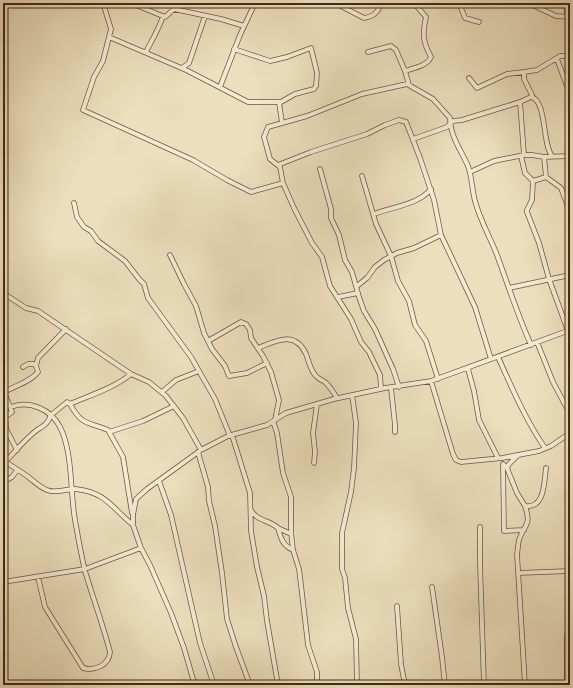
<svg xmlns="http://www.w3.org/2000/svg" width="573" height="688" font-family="'Libre Bodoni',serif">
<rect width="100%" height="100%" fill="#ecdfbd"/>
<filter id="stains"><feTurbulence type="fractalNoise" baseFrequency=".005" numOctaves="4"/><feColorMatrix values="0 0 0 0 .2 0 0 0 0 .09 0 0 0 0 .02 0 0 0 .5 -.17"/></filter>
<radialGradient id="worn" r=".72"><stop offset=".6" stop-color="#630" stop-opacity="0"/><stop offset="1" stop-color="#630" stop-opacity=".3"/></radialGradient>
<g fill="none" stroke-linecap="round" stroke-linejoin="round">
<g stroke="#6e563f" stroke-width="5.5">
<path id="minor" d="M103 3 111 29 103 61 94 77 83 110 193 160 227 180 251 192 283 183
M131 3 165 17 174 9 221 19 244 26
M335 3 364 18C374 16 378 13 381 3
M459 3 465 18 479 22
M528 3 556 16 570 17
M565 3 568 17
M109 37 186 70 248 102H281L295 94 314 89 316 86 317 73 311 48 287 57 270 61 234 49
M146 52C152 40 159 29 163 16
M368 52 391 46 396 50 405 71
M557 59 570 94
M182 68 189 63 205 16
M469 78 477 88 507 74 524 72
M409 85 405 71C414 68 427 66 431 57 423 42 422 35 426 17L414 3
M220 87 240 35 255 3
M531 97C547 100 542 144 552 156
M279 102 282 123
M520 102 524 155H532L544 157 570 156
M413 139 447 127 453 121 462 120 520 102 531 97 532 95 524 79V72L537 70 560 56H570
M521 156 525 173 533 181
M544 157 546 177 561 188 570 212
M278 165 311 152 367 134 385 125 399 120 406 122 420 158 434 200 441 235 475 307 491 359
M320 169 331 209V218L339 235 345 260 352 272 359 297 364 311 375 329 393 369 399 387
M470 172 494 161 524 155
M362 176 376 224 391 256 398 281 409 301 415 325 426 341 438 379
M546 177 533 181 532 200 527 210V212L539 243 549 279 568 331
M74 203 77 217 84 227 91 231 98 241 125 261 139 279 144 284 148 298 191 357 215 399 230 436
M374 214C392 207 418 205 431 189
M170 255 184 284 196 306 204 333 212 349 225 366 229 376 247 373 267 363
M357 286 367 278 375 267 384 260 397 253 414 248 441 235
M509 288 570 275
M3 293 26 308 38 311 131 374 149 382 166 396 183 418 201 450
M338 297 358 293
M208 341 241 322 246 324 250 330 251 338 263 356 271 372 279 400 275 420
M537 342 553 382 570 414
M258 348C276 341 295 330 306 354 309 361 310 370 316 376 318 379 323 380 326 383 330 387 334 393 337 398
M498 357C512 388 525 419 545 448
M23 367 28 364H34L36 366
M468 369 474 391 479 420 498 458
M431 381 453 454 456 460 461 462 502 458 539 451 551 446 570 433
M391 388 395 425V432
M381 389 380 375 369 352 361 342 351 319 330 286 322 257 312 243 294 208 283 183 280 167 270 159 264 137 268 127 307 116 362 94 407 84 433 99 450 118C450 136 461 150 468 166 472 177 472 190 475 201 480 220 490 237 497 255 508 285 518 316 531 345
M4 392 12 412 5 417 6 429 17 450
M162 392 176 380 199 371
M3 394 6 391C17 385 30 382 38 372L36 366 38 358 66 329
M352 395 356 423 354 468 351 492 342 533V569L345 578 348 608 356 639 357 685
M70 404C83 427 87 421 108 430L123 457 132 513
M11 407C29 400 51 409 60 427 73 452 70 492 75 520 78 537 81 554 85 571 93 598 103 625 110 652 109 666 94 671 83 668L45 607 38 577
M273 421 277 433 283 473 291 497V532L293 550 299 569 301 585 308 645 317 672V685
M109 432 143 421 174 406
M232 435 250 493 251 531 257 567 264 596 267 621 278 685
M198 452 208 487 209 501 215 526 222 573 227 619 236 647 250 685
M4 461C12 466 20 471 27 476 34 481 39 487 47 490 56 494 65 489 75 489 106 492 111 507 133 525
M5 462C16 451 25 439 37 430 43 426 49 423 50 416L67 402 70 404C91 395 114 388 131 374
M314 463 315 452 313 433 317 404
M503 464 504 531 524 530
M503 464 507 468 517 493 525 506
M507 468 509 464 518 455
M159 481 171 515 200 643 214 685
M3 482 12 477 17 470
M251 510C256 521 270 520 278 528 281 538 282 545 293 550
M480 527V564L484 685
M278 528 291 534
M518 573 570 571
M3 582 85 569 141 548
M432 587 442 657 445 685
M397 606 401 664 405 685
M197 685 193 679 184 648 171 613 150 565 141 548 133 525V515L136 499 147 489 201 450 228 436 267 425 286 413 334 399 385 388 431 381 570 330
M525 685 517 554C518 549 518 544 519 540 524 524 532 526 525 506 545 509 544 482 546 468
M567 685V636L570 630"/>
</g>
<use href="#minor" stroke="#f3ead4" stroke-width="4"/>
</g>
<rect width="573" height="688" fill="none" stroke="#ecdfbd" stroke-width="16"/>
<rect x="4" y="4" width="565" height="680" fill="none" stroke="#442815" stroke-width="2"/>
<rect x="8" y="8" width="557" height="672" fill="none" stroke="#442815"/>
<rect width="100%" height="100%" filter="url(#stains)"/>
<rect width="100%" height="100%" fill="url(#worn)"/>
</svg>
